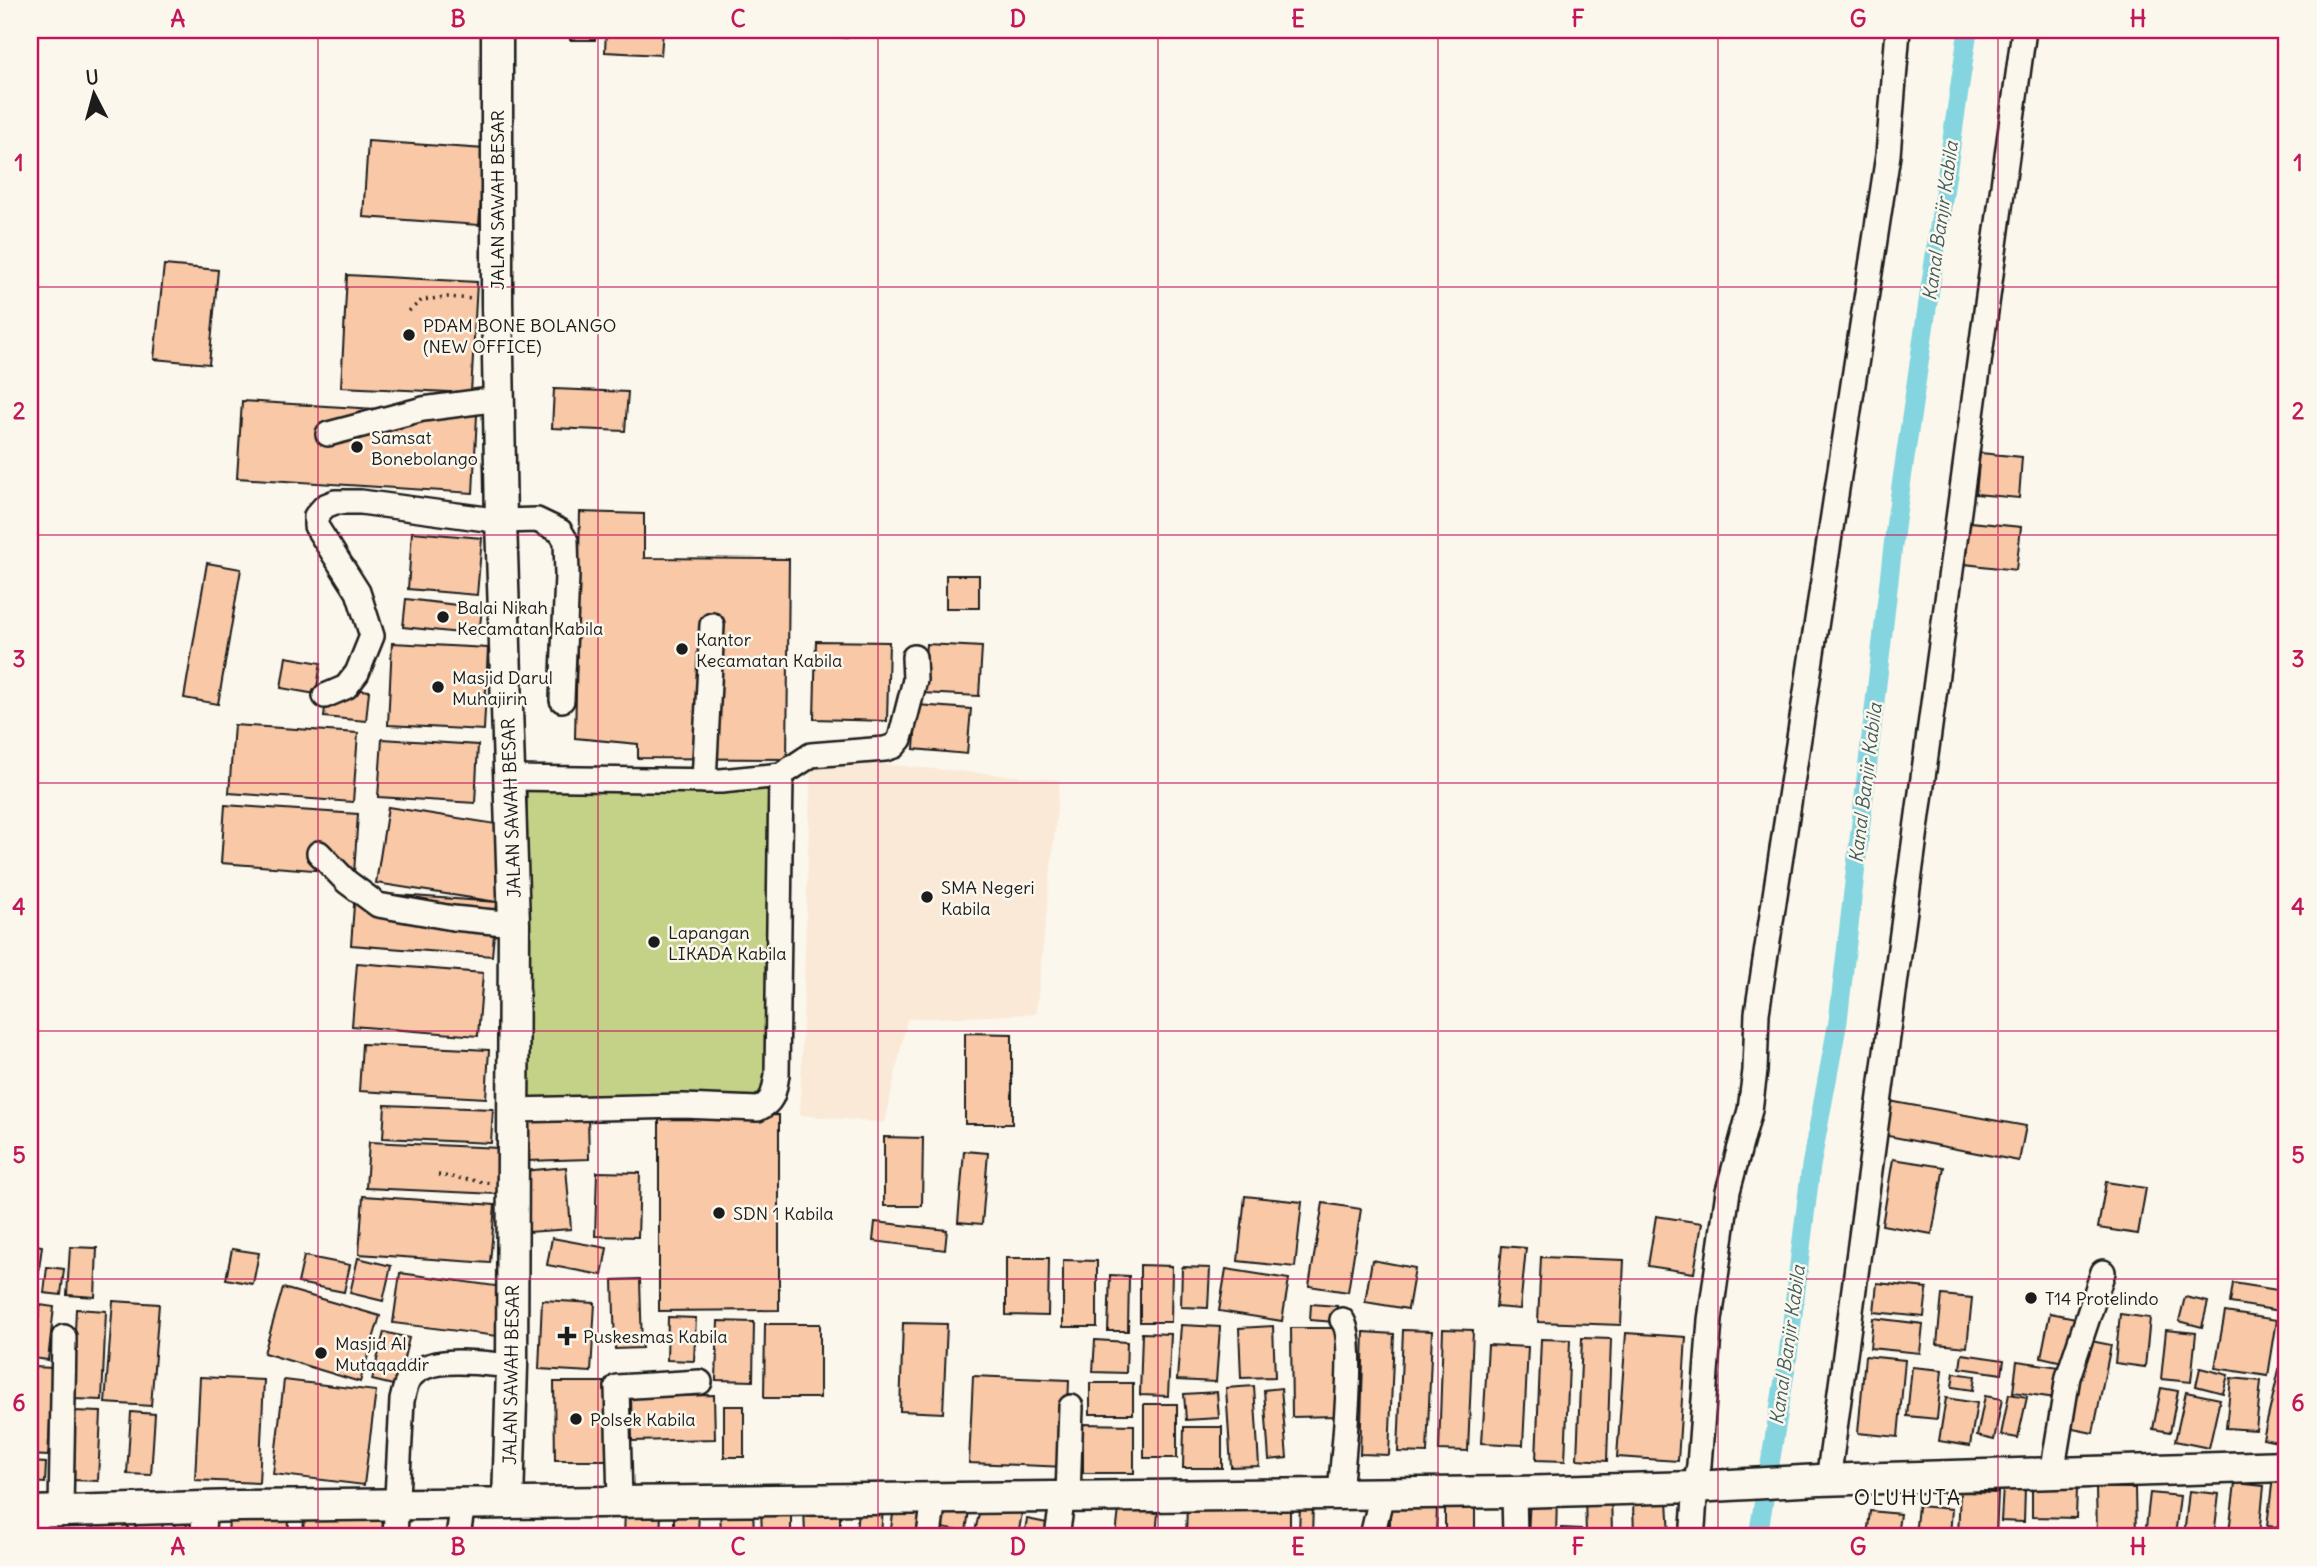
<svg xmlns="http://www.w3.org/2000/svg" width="2317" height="1566" font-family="Delius,sans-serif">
<rect width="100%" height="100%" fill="#fbf7ec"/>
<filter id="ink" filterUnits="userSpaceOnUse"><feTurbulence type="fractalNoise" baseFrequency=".0143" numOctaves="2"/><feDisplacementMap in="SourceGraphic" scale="14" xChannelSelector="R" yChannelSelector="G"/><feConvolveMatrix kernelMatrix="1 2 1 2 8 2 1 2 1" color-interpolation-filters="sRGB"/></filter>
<g filter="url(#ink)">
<path fill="#fae9d7" d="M811 758 1060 780 1036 1014 907 1019 885 1123 800 1115Z"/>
<path fill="#c3d287" stroke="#707752" stroke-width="2" d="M527 784 785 787 778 1096 527 1104Z"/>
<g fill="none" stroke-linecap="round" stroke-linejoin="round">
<path stroke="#84d5df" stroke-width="19" d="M1758 1536 1788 1355 1811 1166 1838 1021 1896 520 1968 30"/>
</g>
<path fill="#f8c8a7" stroke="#1c1c1c" stroke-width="2" d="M525 30H565V35L525 36Z
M570 30H595V40H570Z
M606 30H663L661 55 605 52Z
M779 30H848L847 38Z
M368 141 485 149 479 225 363 217Z
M164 265 218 270 209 364 154 359Z
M347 275 477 282 471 393 341 387Z
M554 389 628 392 625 431 552 428Z
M242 401 477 415 473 493 237 478Z
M1980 453 2022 457 2019 498 1976 494Z
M580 512 644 514V558L789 559 787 759 638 758V744L575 738Z
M1970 522 2021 527 2016 570 1965 564Z
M412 532 482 538 477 595 408 589Z
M207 563 241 569 218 704 184 698Z
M946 575H979V608H946Z
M406 599 482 608 479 635 403 627Z
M816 641 889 642 887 721 814 719Z
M392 643 488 648 484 730 388 725Z
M926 644 982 647 979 696 922 693Z
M286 657 321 663 316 694 281 688Z
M327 686 369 691 366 721 324 717Z
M917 705 971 709 967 754 914 749Z
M234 725 358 733 353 802 229 793Z
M382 739 478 745 475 803 378 797Z
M225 805 358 814 354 873 221 863Z
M388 807 509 826 497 902 376 883Z
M355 892 497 902 492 956 351 945Z
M357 963 483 973 478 1036 352 1026Z
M965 1033 1012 1034V1124H965Z
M362 1044 489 1050 486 1098 359 1091Z
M1889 1101 2026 1126 2019 1161 1883 1135Z
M385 1105 493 1109 491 1143 383 1138Z
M779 1115V1310L659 1311V1116Z
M588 1117 589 1159 527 1161 526 1120Z
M884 1137 923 1138 922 1206H884Z
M369 1142 499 1148 497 1194 366 1188Z
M964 1151 988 1153 982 1224 958 1222Z
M1893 1159 1944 1167 1932 1234 1882 1225Z
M566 1167 571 1229 528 1232 523 1171Z
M597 1172 640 1173 638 1237 595 1236Z
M2106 1182 2146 1188 2138 1234 2098 1228Z
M363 1196 495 1205 490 1263 359 1254Z
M1245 1196 1302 1202 1295 1267 1238 1261Z
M1323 1203 1361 1209 1348 1292 1309 1286Z
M1656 1216 1702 1223 1694 1273 1648 1266Z
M875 1222 947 1230 945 1250 873 1241Z
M552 1238 607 1248 602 1275 547 1265Z
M30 1244 42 1246 30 1338Z
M1502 1246 1526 1248 1520 1309 1496 1307Z
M70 1247 97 1248 95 1297 67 1295Z
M232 1249 259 1253 253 1284 226 1279Z
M304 1256 350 1265 344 1292 298 1283Z
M1541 1257 1624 1260 1621 1325 1538 1322Z
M358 1258 391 1266 383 1301 350 1293Z
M1006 1258H1049L1048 1316 1006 1315Z
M1063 1260 1097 1261V1327H1063Z
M1372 1260 1415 1268 1408 1309 1365 1302Z
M1140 1265 1172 1266 1171 1322H1140Z
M47 1267 64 1269 61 1295 44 1293Z
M1182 1267 1210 1268 1208 1308 1181 1307Z
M1226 1269 1289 1279 1282 1321 1219 1311Z
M400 1273 503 1287 497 1336 393 1323Z
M1110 1275 1129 1276 1128 1331H1108Z
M640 1279 642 1348 615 1349 613 1280Z
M1877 1283 1927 1288 1924 1317 1874 1312Z
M2233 1283 2284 1291 2281 1311 2230 1303Z
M283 1288 380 1316 360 1382 264 1353Z
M1942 1295 1972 1298 1967 1347 1937 1344Z
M2185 1297 2208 1302 2202 1327 2179 1321Z
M542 1300 595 1303 591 1372 539 1369Z
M113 1301 159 1304 151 1406 105 1403Z
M1311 1304 1337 1306 1335 1322 1310 1320Z
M40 1305 54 1307 48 1360 33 1358Z
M76 1309 106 1311 102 1400 72 1399Z
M2287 1311V1352H2282Z
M2225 1312 2277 1320 2268 1376 2215 1368Z
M2050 1313 2076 1318 2067 1363 2041 1357Z
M2120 1314 2150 1318 2145 1367 2115 1363Z
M668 1317 696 1318 694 1361 667 1360Z
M1873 1318 1923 1324 1920 1353 1870 1348Z
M718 1321 754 1322 753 1381 716 1380Z
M903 1323 947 1324 943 1413 900 1411Z
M765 1324H820V1398H764Z
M1181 1325 1220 1327 1216 1382 1177 1380Z
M1273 1326 1275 1377 1241 1378 1239 1328Z
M1291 1328H1336L1337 1416 1292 1417Z
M1443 1329 1473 1330 1468 1451 1439 1450Z
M1403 1330 1432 1331 1427 1453 1398 1452Z
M2166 1330 2196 1333 2191 1382 2161 1379Z
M384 1332 409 1338 397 1386 372 1380Z
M1364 1332 1394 1334 1389 1455 1360 1454Z
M1142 1333 1171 1334 1168 1396 1140 1395Z
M1626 1333 1686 1337 1678 1461 1617 1457Z
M1582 1338 1611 1339 1607 1461 1577 1459Z
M1541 1339 1570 1340 1565 1461 1536 1460Z
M2081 1339 2111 1345 2093 1433 2063 1427Z
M1095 1340 1127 1342 1126 1373 1093 1372Z
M1488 1345 1528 1347 1523 1445 1482 1443Z
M1962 1354 2004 1360 2002 1374 1960 1368Z
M1865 1356 1905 1360 1898 1437 1858 1433Z
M2017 1361 2060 1367 2056 1398 2013 1392Z
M2281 1361 2287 1363V1444L2263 1439Z
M34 1367 53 1368 48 1456 30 1455Z
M1912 1367 1942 1370 1937 1419 1907 1416Z
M2200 1368 2228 1375 2223 1393 2196 1386Z
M1954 1373 1975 1376 1973 1390 1952 1387Z
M973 1376 1069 1380 1066 1467 969 1463Z
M200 1377 264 1380 259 1483 195 1480Z
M2231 1378 2261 1381 2256 1430 2226 1428Z
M284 1380 376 1391 364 1485 273 1474Z
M554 1382H606V1460H555Z
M1090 1383H1133V1414H1090Z
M1254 1386 1259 1466 1231 1467 1226 1388Z
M1281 1388 1287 1458 1269 1460 1264 1390Z
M2161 1388 2178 1391 2170 1432 2153 1429Z
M1217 1392 1219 1418 1186 1420 1184 1394Z
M2186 1392 2220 1399 2209 1448 2175 1441Z
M2009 1394 2027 1397 2018 1438 2001 1435Z
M714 1395 715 1439 632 1441 631 1397Z
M1985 1396 2002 1399 1994 1440 1977 1436Z
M1946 1398 1977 1403 1970 1446 1939 1441Z
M1144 1404H1177V1458H1144Z
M724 1406H744V1457H724Z
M73 1411 101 1412 98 1481 70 1480Z
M131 1412 155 1414 151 1475 127 1474Z
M1083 1424 1134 1425V1473H1083Z
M1184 1427H1222V1468H1183Z
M30 1462 46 1463 45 1483 30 1482Z
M2273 1477 2287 1479V1528L2267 1526Z
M2235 1483 2264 1486 2259 1535 2229 1532Z
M2003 1486 2025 1487 2024 1522 2001 1521Z
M2032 1487 2077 1488 2076 1518 2032 1517Z
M2096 1488H2135L2136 1536H2097Z
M2189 1491 2219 1494 2214 1536H2184Z
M1611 1492 1612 1534 1586 1535 1585 1493Z
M1960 1492 1998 1493 1996 1536H1958Z
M2150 1493 2180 1496 2175 1536H2145Z
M1530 1496 1557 1497 1556 1536H1528Z
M1668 1500 1670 1536H1634L1633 1501Z
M1300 1503 1313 1504 1312 1536H1299Z
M1445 1503H1475V1536H1445Z
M1187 1504 1290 1505V1536H1186Z
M981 1505 1022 1513 1018 1536H974Z
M804 1506H840V1536H805Z
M858 1506 883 1507 881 1536H856Z
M945 1506 969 1510 966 1532 941 1528Z
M1918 1506 1952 1509 1950 1536H1915Z
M720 1507H753L754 1536H721Z
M894 1507 924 1511 921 1536H890Z
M1390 1507H1437L1436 1536H1390Z
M791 1508V1536H762L761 1509Z
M1119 1509 1158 1513 1156 1536H1116Z
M674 1510H699L698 1536H674Z
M1870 1511 1900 1514 1897 1536H1867Z
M625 1512 661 1514 660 1536H624Z
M137 1516 163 1518 162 1536H135Z
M304 1516 387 1521 386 1536H303Z
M229 1518 289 1521 288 1536H228Z
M175 1519 187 1520 186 1536H174Z
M1027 1519 1057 1525 1055 1536H1024Z
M94 1520 128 1521V1536H93Z
M1562 1528 1581 1529 1580 1536H1562Z
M1069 1532 1108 1536H1069Z
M1332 1533H1355V1536H1332Z"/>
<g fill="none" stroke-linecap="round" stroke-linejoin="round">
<g stroke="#1c1c1c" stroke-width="28">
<path id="minor" d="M328 434 423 409 499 399
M325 696 346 687 357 673 372 636 358 592 316 526V516L325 506 335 502H361L501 521 537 520 560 531 566 541 567 575 562 700
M510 778 721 781 781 775 811 755 885 749 894 746 900 739 915 680 914 657
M704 781 712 625
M319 853 347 882 378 905 453 918 514 924
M514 1110 683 1106 758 1109C774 1102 774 1091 777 1075L781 775
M2052 1474 2068 1377 2103 1272
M1828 1481 2024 30
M1514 1492 1515 1536
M1340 1494C1342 1465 1357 1337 1342 1320
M1068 1496 1071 1407
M620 1501 617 1387 700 1382
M61 1511 64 1337
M203 1536 204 1507
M395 1536 402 1400C404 1393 405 1385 409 1379 428 1353 484 1364 512 1366
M458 1536 463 1504
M929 1536 934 1497
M1057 1536 1063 1496
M1372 1536 1382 1494
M1692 1536C1695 1512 1694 1489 1699 1465L1710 1320 1728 1191 1750 1110 1755 1071 1757 1013 1888 155 1898 30"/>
</g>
<g stroke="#1c1c1c" stroke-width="35">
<path id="major" d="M497 30V301L501 521 514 924 512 1366 508 1503
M30 1512 238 1506 1514 1492 1694 1487 1820 1480 2287 1466"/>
</g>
<path stroke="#1c1c1c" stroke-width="3.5" stroke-dasharray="2 5" stroke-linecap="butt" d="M409 311 422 300 447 297 474 299
M438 1175 490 1183"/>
<use href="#minor" stroke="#fbf7ec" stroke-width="23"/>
<use href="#major" stroke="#fbf7ec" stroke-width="30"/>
</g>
</g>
<path fill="none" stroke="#c2185b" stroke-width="2" stroke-opacity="0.55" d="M318 30V1536M598 30V1536M878 30V1536M1158 30V1536M1438 30V1536M1718 30V1536M1998 30V1536M30 287H2287M30 535H2287M30 783H2287M30 1031H2287M30 1279H2287"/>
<g fill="#1c1c1c" stroke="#fbf7ec" stroke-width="2.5">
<circle cx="409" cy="335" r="7"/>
<circle cx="357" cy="447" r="7"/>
<circle cx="443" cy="617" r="7"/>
<circle cx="682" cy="649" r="7"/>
<circle cx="438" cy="687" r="7"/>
<circle cx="927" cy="897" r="7"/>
<circle cx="654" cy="942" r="7"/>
<circle cx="719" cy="1213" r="7"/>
<circle cx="2031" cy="1298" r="7"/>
<path d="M563.5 1325.5h7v7h7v7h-7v7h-7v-7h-7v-7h7z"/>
<circle cx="321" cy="1353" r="7"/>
<circle cx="576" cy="1419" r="7"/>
</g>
<g text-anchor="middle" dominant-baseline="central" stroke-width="5" stroke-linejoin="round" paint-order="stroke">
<g font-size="18" fill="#1c1c1c" stroke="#fbf7ec">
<text transform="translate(497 200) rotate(-90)">JALAN SAWAH BESAR</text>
<text transform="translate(511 808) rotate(-92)">JALAN SAWAH BESAR</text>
<text transform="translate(511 1375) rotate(-89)">JALAN SAWAH BESAR</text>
</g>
<g font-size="18" fill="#1c1c1c" stroke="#fbf7ec" text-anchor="start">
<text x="423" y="325">PDAM BONE BOLANGO<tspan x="423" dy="21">(NEW OFFICE)</tspan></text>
<text x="371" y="437">Samsat<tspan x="371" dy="21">Bonebolango</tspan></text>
<text x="457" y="607">Balai Nikah<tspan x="457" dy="21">Kecamatan Kabila</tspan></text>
<text x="696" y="639">Kantor<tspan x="696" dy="21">Kecamatan Kabila</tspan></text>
<text x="452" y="677">Masjid Darul<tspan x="452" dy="21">Muhajirin</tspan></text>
<text x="941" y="887">SMA Negeri<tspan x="941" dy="21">Kabila</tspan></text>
<text x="668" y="932">Lapangan<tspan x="668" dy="21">LIKADA Kabila</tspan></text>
<text x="733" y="1213">SDN 1 Kabila</text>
<text x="2045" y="1298">T14 Protelindo</text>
<text x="583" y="1336">Puskesmas Kabila</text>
<text x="335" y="1343">Masjid Al<tspan x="335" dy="21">Mutaqaddir</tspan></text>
<text x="590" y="1419">Polsek Kabila</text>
</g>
<g font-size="19" font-style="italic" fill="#405d60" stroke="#fbf7ec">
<text transform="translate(1940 221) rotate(-82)">Kanal Banjir Kabila</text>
<text transform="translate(1865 783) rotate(-83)">Kanal Banjir Kabila</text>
<text transform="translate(1787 1345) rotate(-82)">Kanal Banjir Kabila</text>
</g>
<g font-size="21" letter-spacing="2" fill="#1c1c1c" stroke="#fbf7ec">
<text x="1908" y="1497">OLUHUTA</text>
</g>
</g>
<rect width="2317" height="1566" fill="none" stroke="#fbf7ec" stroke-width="77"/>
<g transform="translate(94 94) rotate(354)" stroke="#fbf7ec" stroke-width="5" paint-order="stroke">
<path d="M0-5L12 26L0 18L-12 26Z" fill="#1c1c1c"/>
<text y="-10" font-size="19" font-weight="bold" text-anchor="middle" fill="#1c1c1c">U</text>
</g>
<rect x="38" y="38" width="2240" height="1490" fill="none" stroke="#c2185b" stroke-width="2.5"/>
<g font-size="23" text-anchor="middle" font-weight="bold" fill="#c2185b">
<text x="178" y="27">A</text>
<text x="458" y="27">B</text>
<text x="738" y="27">C</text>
<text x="1018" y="27">D</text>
<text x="1298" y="27">E</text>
<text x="1578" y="27">F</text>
<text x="1858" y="27">G</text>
<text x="2138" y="27">H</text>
<text x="19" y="171">1</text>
<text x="2298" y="171">1</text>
<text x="19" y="419">2</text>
<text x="2298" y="419">2</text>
<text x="19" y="667">3</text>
<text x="2298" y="667">3</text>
<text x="19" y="915">4</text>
<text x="2298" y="915">4</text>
<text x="19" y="1163">5</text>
<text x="2298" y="1163">5</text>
<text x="19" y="1411">6</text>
<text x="2298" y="1411">6</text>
<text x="178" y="1555">A</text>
<text x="458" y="1555">B</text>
<text x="738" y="1555">C</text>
<text x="1018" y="1555">D</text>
<text x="1298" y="1555">E</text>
<text x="1578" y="1555">F</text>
<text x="1858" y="1555">G</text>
<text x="2138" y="1555">H</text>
</g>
</svg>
